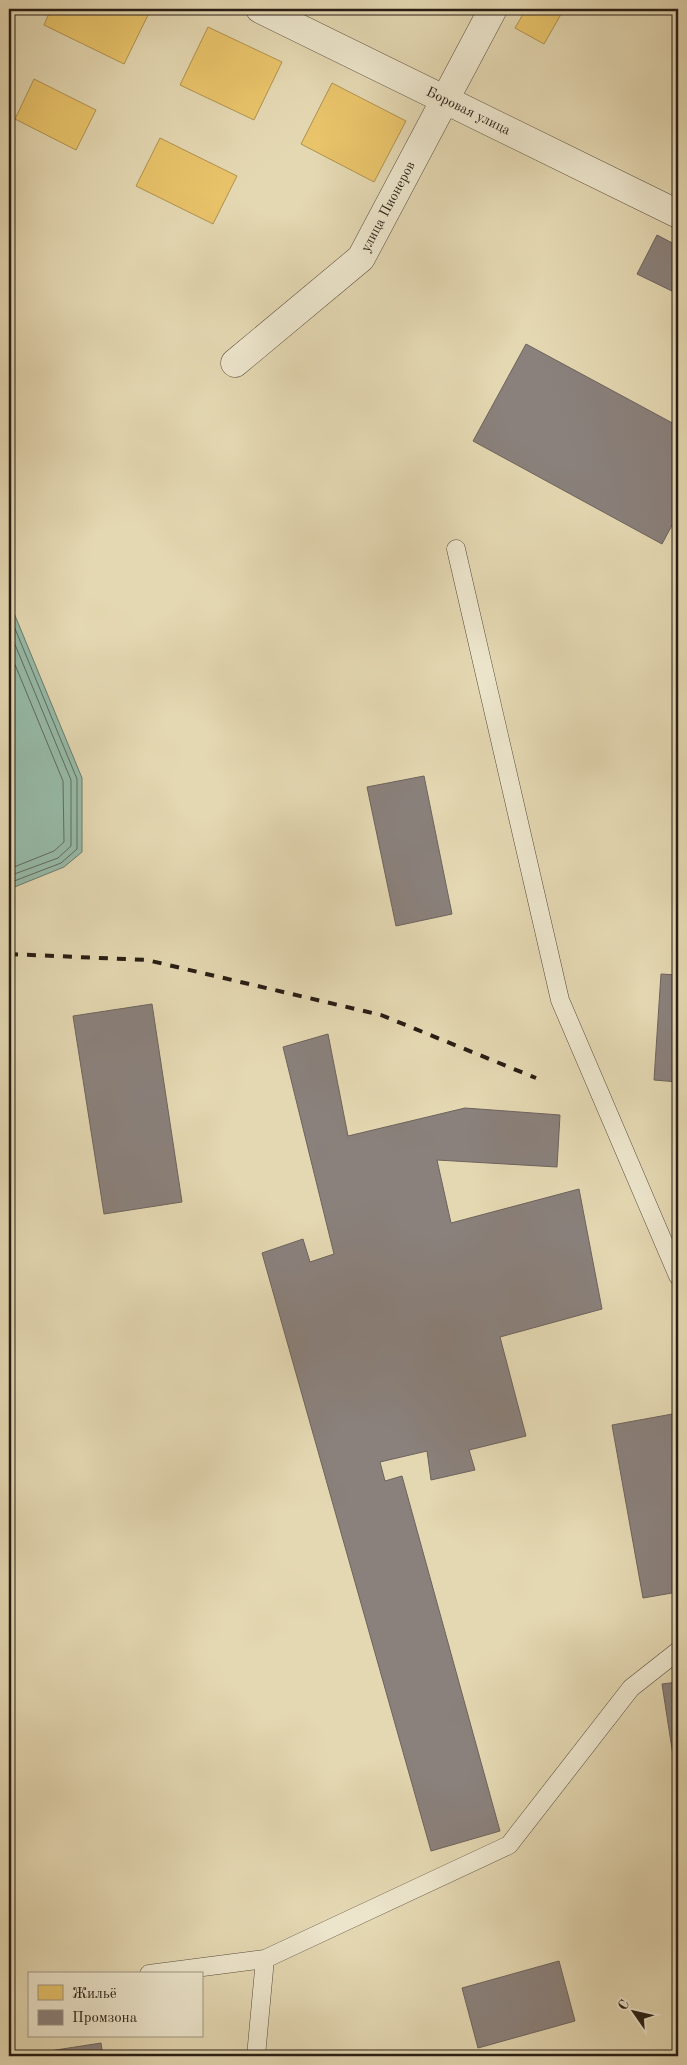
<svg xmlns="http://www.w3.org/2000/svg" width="687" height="2065" font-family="'Old Standard TT',serif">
<rect width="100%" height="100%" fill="#e4d8b2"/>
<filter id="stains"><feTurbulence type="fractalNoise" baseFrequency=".004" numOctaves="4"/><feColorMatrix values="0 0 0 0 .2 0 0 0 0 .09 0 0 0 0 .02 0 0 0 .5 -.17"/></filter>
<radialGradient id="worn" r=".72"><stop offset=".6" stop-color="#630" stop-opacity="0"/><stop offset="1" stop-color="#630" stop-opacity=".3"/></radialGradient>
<path fill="#96baa8" stroke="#6a7b6d" d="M9 601 82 778V852L64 867 12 888 9 887Z"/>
<path fill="#e9c46a" stroke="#af9250" d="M51 9H151L124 64 44 25Z
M526 9H564L544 44 515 28Z
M208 27 282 62 254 120 180 85Z
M34 79 96 110 76 150 15 119Z
M332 83 406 121 374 182 301 144Z
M160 138 237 176 213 224 136 186Z"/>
<path fill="#8a817c" stroke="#6d635d" d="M657 235 678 246V294L637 274Z
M526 344 678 426V514L662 544 473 441Z
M424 776 452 914 396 926 367 787Z
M661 974 678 975V1082L654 1080Z
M152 1004 182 1202 104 1214 73 1016Z
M328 1034 348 1136 465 1108 560 1115 557 1167 437 1160 451 1223 579 1189 602 1309 500 1337 526 1436 469 1450 475 1470 431 1480 427 1451 380 1462 385 1481 402 1476 500 1831 431 1851 262 1253 303 1239 310 1262 334 1254 283 1047Z
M678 1413V1592L643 1598 612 1425Z
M678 1682V1788L662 1684Z
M559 1961 575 2021 478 2048 462 1988Z
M101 2043 103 2056H17Z"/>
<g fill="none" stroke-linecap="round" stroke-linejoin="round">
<path stroke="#5f6c5e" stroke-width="1" d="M9 614 77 779V849L61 863 9 883
M9 630 71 780V846L58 858 9 876
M9 650 63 781 64 842 54 851 9 869"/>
<g stroke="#574c3c" stroke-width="19">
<path id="service" d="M456 549 560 1000 678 1276
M149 1974 265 1959 509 1845 631 1688 678 1651
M256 2056 265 1959"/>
</g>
<g stroke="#574c3c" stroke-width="29">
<g id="minor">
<path id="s1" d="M260 9 678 214"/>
<path id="s2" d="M235 363 361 258 493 9"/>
</g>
</g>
<use href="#service" stroke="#ede6cd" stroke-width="18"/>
<use href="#minor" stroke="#ede6cd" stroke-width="28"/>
<path stroke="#281d14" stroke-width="4" stroke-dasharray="9 9" stroke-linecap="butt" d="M9 954 147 960 381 1015 536 1078"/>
</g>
<g text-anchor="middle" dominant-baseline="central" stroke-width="5" stroke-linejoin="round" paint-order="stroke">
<g font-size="14" fill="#281d14" stroke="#ede6cd">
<text stroke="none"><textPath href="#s1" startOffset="232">Боровая улица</textPath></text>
<text stroke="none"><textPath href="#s2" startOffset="222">улица Пионеров</textPath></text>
</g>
</g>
<rect width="687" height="2065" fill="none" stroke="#e4d8b2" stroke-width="30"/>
<rect x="10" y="10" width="667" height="2045" fill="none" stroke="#281d14" stroke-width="2.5"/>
<rect x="15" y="15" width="657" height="2035" fill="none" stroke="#281d14"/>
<rect x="28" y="1972" width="175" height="65" fill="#ede6cd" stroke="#9e9683"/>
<rect x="38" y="1985" width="25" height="15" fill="#e9c46a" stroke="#9e9683"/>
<text x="72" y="1998" font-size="15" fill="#281d14">Жильё</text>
<rect x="38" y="2010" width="25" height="15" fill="#8a817c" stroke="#9e9683"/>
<text x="72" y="2022" font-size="15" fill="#281d14">Промзона</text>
<g transform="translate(634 2012) rotate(304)" stroke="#ede6cd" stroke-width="4" paint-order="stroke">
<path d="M0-4L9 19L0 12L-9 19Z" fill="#281d14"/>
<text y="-8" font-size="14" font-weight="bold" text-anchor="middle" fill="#281d14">С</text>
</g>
<rect width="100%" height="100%" filter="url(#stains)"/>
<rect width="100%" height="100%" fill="url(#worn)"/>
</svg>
